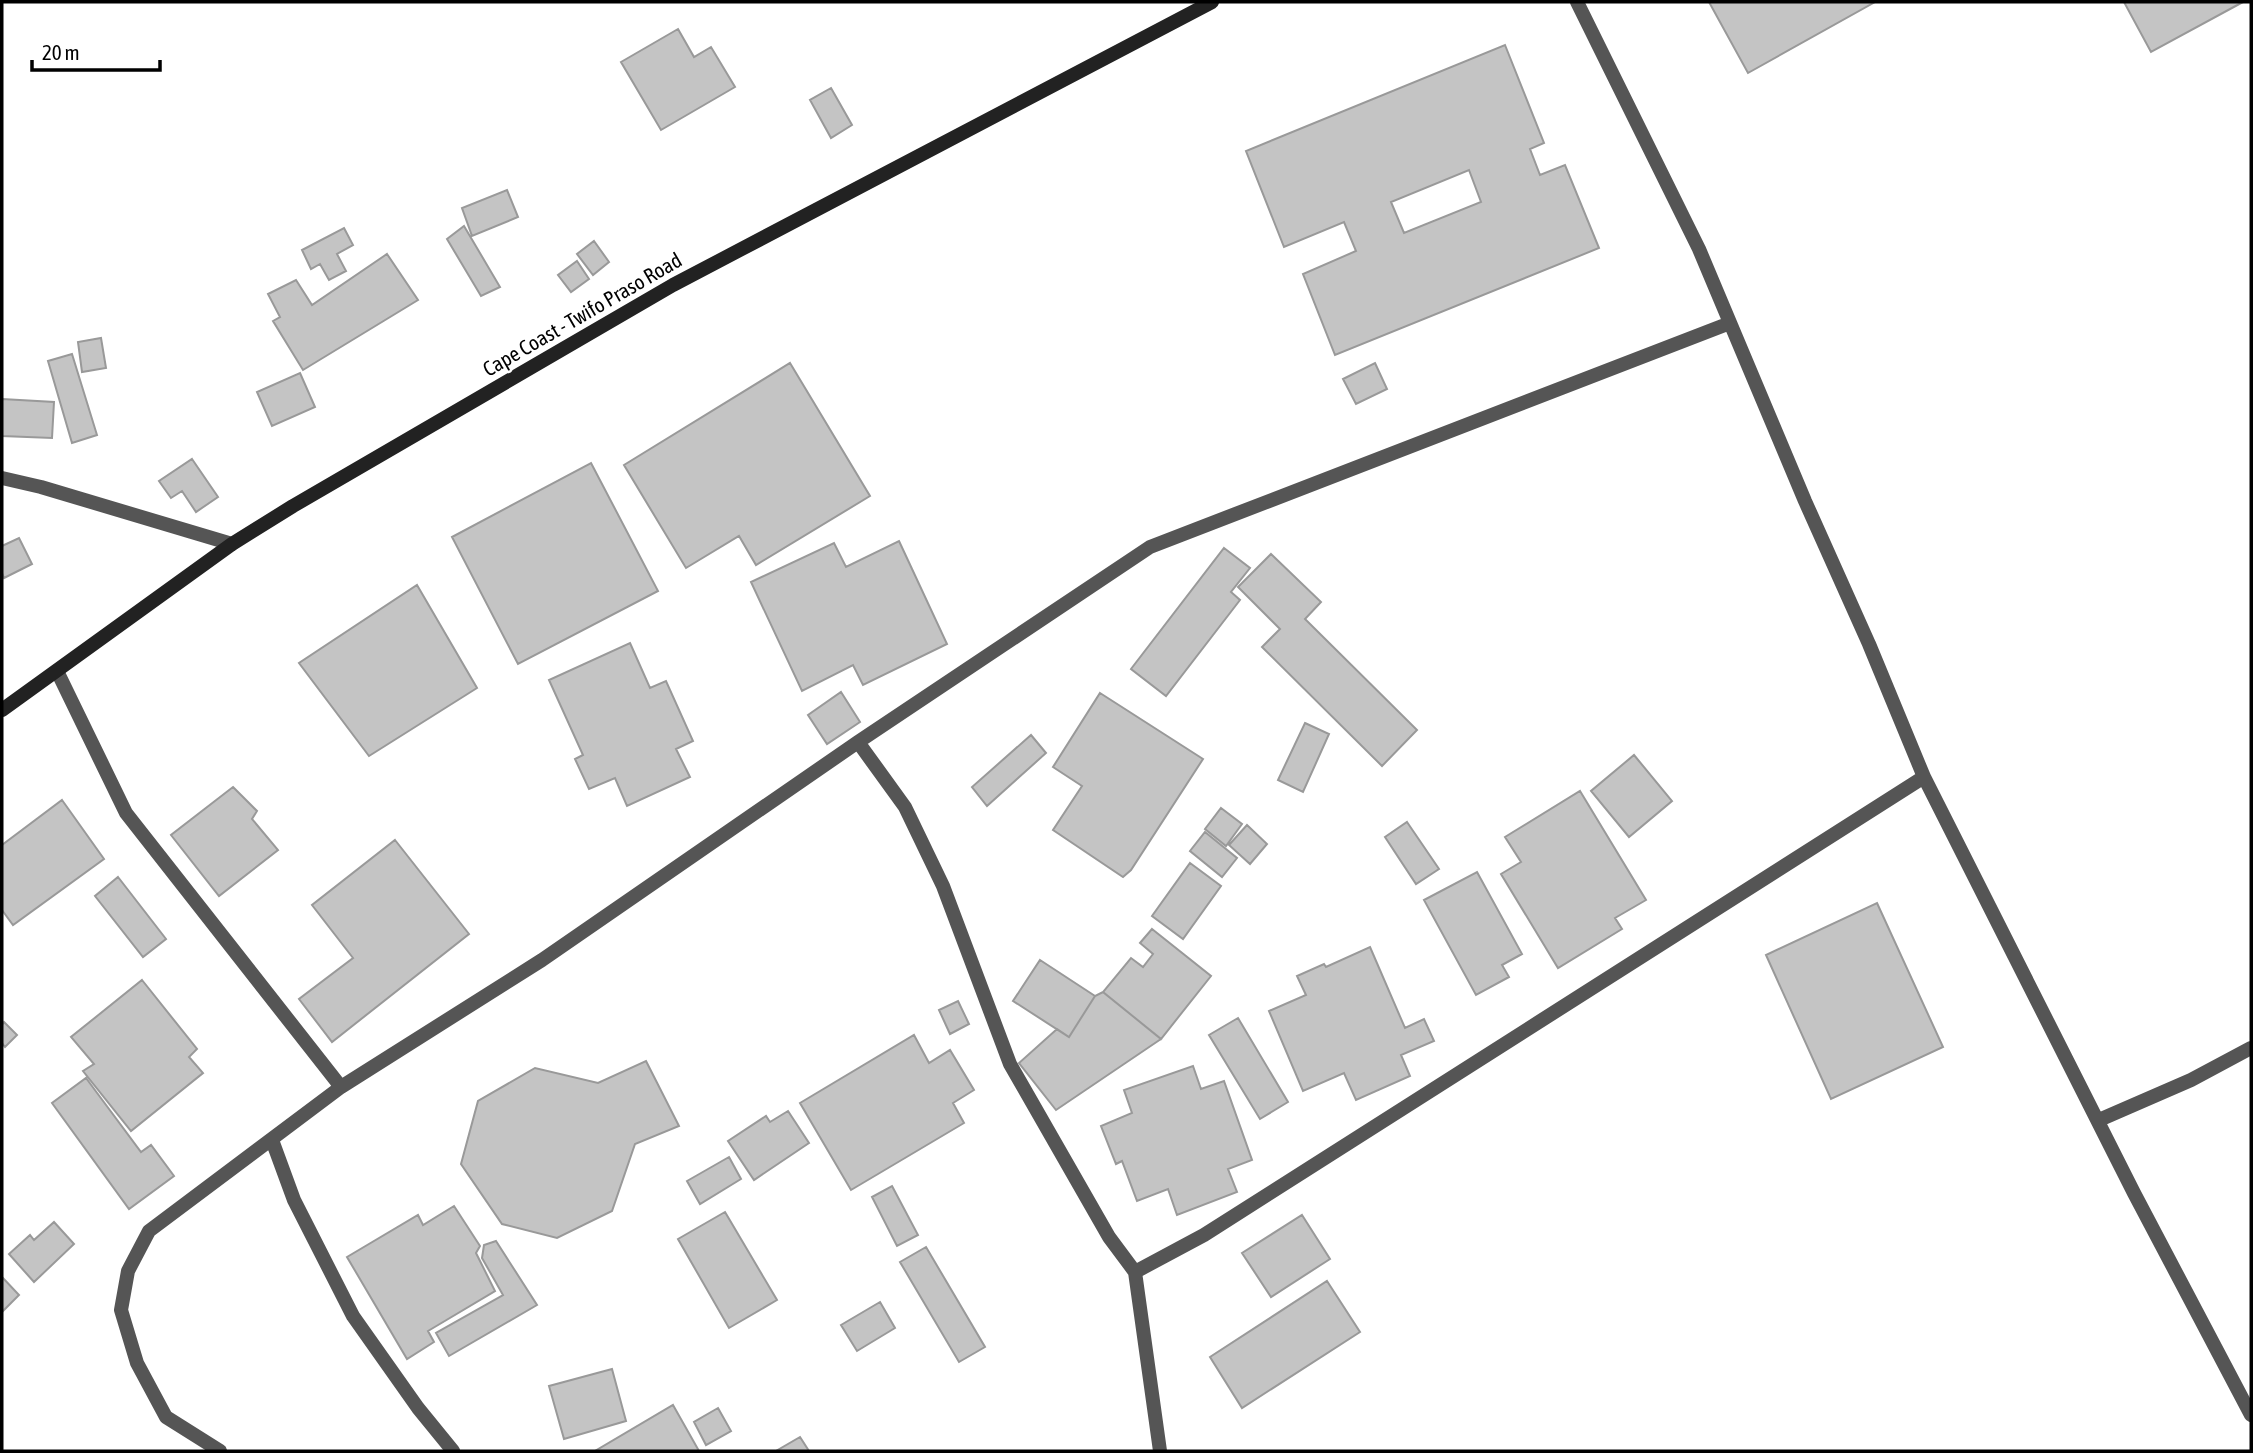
<svg xmlns="http://www.w3.org/2000/svg" width="2253" height="1453" font-family="'Asap Condensed',sans-serif">
<rect width="100%" height="100%" fill="#fff"/>
<path fill="#c4c4c4" stroke="#999" stroke-width="2" fill-rule="evenodd" d="M1709 2H1875L1748 73Z
M2124 2H2243L2151 52Z
M678 29 694 57 711 47 735 87 661 130 621 62Z
M1505 45 1544 143 1530 149 1540 175 1565 165 1599 248 1335 355 1303 274 1356 251 1344 222 1284 247 1246 151ZM1469 170 1481 202 1404 233 1391 202Z
M831 88 852 125 831 138 810 100Z
M507 190 518 217 472 236 462 208Z
M464 226 500 287 481 296 447 239Z
M344 228 353 245 337 254 346 271 329 280 320 264 311 269 302 250Z
M594 241 609 262 593 275 577 254Z
M387 254 418 300 303 370 273 321 280 317 268 294 296 280 312 305Z
M577 261 589 279 571 292 558 275Z
M101 338 106 368 82 372 78 342Z
M72 354 97 435 72 443 48 361Z
M790 363 870 496 756 565 739 536 686 568 624 465Z
M1375 363 1387 389 1356 404 1343 379Z
M300 373 315 407 272 426 257 392Z
M2 399 54 402 52 438 2 436Z
M192 459 218 497 196 512 182 491 171 498 159 481Z
M591 463 658 591 518 664 452 537Z
M19 538 32 564 4 578 2 573V546Z
M899 541 947 644 863 685 853 665 802 691 751 582 834 543 846 567Z
M1224 548 1250 568 1231 592 1240 600 1166 696 1131 669Z
M1271 554 1321 602 1305 619 1417 730 1382 766 1262 647 1280 629 1238 587Z
M417 585 477 688 369 756 299 663Z
M630 643 650 688 666 681 693 741 676 749 690 777 627 806 615 778 589 789 575 759 583 755 549 680Z
M841 692 860 722 827 744 808 715Z
M1100 693 1203 759 1131 870 1123 877 1053 830 1082 786 1053 767Z
M1305 723 1329 734 1303 792 1278 780Z
M1031 735 1046 753 987 806 972 787Z
M1634 755 1672 801 1629 837 1591 791Z
M233 787 257 811 252 819 278 850 219 896 171 835Z
M1580 791 1646 900 1615 918 1622 929 1558 968 1501 874 1521 862 1505 837Z
M62 800 104 859 13 925 2 910V845Z
M1221 808 1242 824 1226 846 1205 829Z
M1407 822 1439 869 1416 884 1385 837Z
M1247 825 1267 844 1250 864 1229 845Z
M1205 832 1237 858 1222 877 1190 851Z
M395 840 469 934 332 1042 299 999 353 958 312 905Z
M1190 863 1221 886 1183 939 1152 916Z
M1477 872 1522 954 1502 965 1509 977 1476 995 1424 900Z
M118 877 166 939 143 957 95 896Z
M1877 903 1943 1047 1831 1099 1766 955Z
M1152 929 1211 976 1161 1039 1103 992 1131 958 1143 967 1153 954 1140 943Z
M1370 947 1405 1028 1424 1019 1434 1041 1401 1055 1410 1076 1356 1100 1344 1073 1303 1091 1269 1011 1306 995 1297 976 1324 964 1326 967Z
M1040 960 1095 996 1069 1037 1013 1001Z
M142 980 197 1049 189 1057 203 1073 131 1131 83 1071 94 1064 71 1037Z
M1103 992 1161 1039 1056 1110 1019 1063 1057 1029 1069 1037 1095 996Z
M958 1001 969 1024 950 1034 939 1010Z
M1238 1018 1288 1102 1260 1119 1209 1035Z
M4 1022 17 1035 5 1047 2 1043V1025Z
M914 1035 929 1063 950 1050 974 1090 953 1103 964 1123 851 1190 800 1103Z
M646 1061 679 1126 635 1144 612 1211 557 1238 502 1224 461 1164 478 1101 535 1068 598 1083Z
M1193 1066 1201 1089 1224 1081 1252 1160 1228 1169 1237 1192 1177 1215 1168 1189 1137 1201 1122 1161 1116 1164 1101 1126 1132 1113 1124 1090Z
M86 1078 141 1152 151 1145 174 1176 129 1209 52 1103Z
M788 1111 809 1143 754 1180 728 1141 766 1116 770 1122Z
M729 1157 741 1179 700 1204 687 1181Z
M892 1186 918 1235 897 1246 872 1197Z
M454 1206 480 1246 476 1253 495 1291 428 1331 434 1342 407 1359 347 1257 418 1215 423 1225Z
M725 1212 777 1300 729 1328 678 1239Z
M1302 1215 1330 1259 1271 1297 1242 1253Z
M54 1222 74 1244 34 1282 9 1254 30 1235 34 1240Z
M496 1241 537 1305 449 1356 436 1333 503 1295 482 1258 484 1245Z
M926 1247 985 1347 959 1362 900 1262Z
M2 1277 19 1295 2 1312Z
M1327 1281 1360 1332 1242 1408 1210 1357Z
M880 1302 895 1328 857 1351 841 1325Z
M612 1369 626 1421 564 1439 549 1386Z
M673 1405 699 1451H595Z
M718 1408 731 1431 706 1445 694 1422Z
M800 1437 809 1451H776Z"/>
<g fill="none" stroke-linecap="round" stroke-linejoin="round">
<path stroke="#555" stroke-width="14" d="M1577 2 1699 249 1805 501 1869 644 1924 777 2134 1193 2251 1415
M2 478 41 487 232 544
M57 671 126 813 341 1087 542 960 858 742 1150 547 1730 323
M858 742 905 807 943 886 1010 1064 1109 1237 1135 1272 1204 1235 1924 777
M2099 1120 2191 1080 2251 1048
M272 1140 294 1200 353 1316 418 1408 453 1451
M1135 1272 1160 1451
M220 1451 166 1417 137 1363 121 1310 128 1271 149 1231 341 1087"/>
<path stroke="#222" stroke-width="14" d="M2 710 232 544 293 506 673 285 1212 2"/>
</g>
<g text-anchor="middle" dominant-baseline="central" stroke-width="5" stroke-linejoin="round" paint-order="stroke">
<g font-size="21" fill="#000" stroke="#fff">
<text transform="translate(582 314) rotate(-30)">Cape Coast - Twifo Praso Road</text>
</g>
</g>
<rect width="2253" height="1453" fill="none" stroke="#000000" stroke-width="7"/>
<path d="M32 60v10h128v-10" fill="none" stroke="#000000" stroke-width="3.5"/>
<text x="42" y="60" font-size="21" fill="#000000" stroke="#ffffff" stroke-width="5" paint-order="stroke">20 m</text>
</svg>
